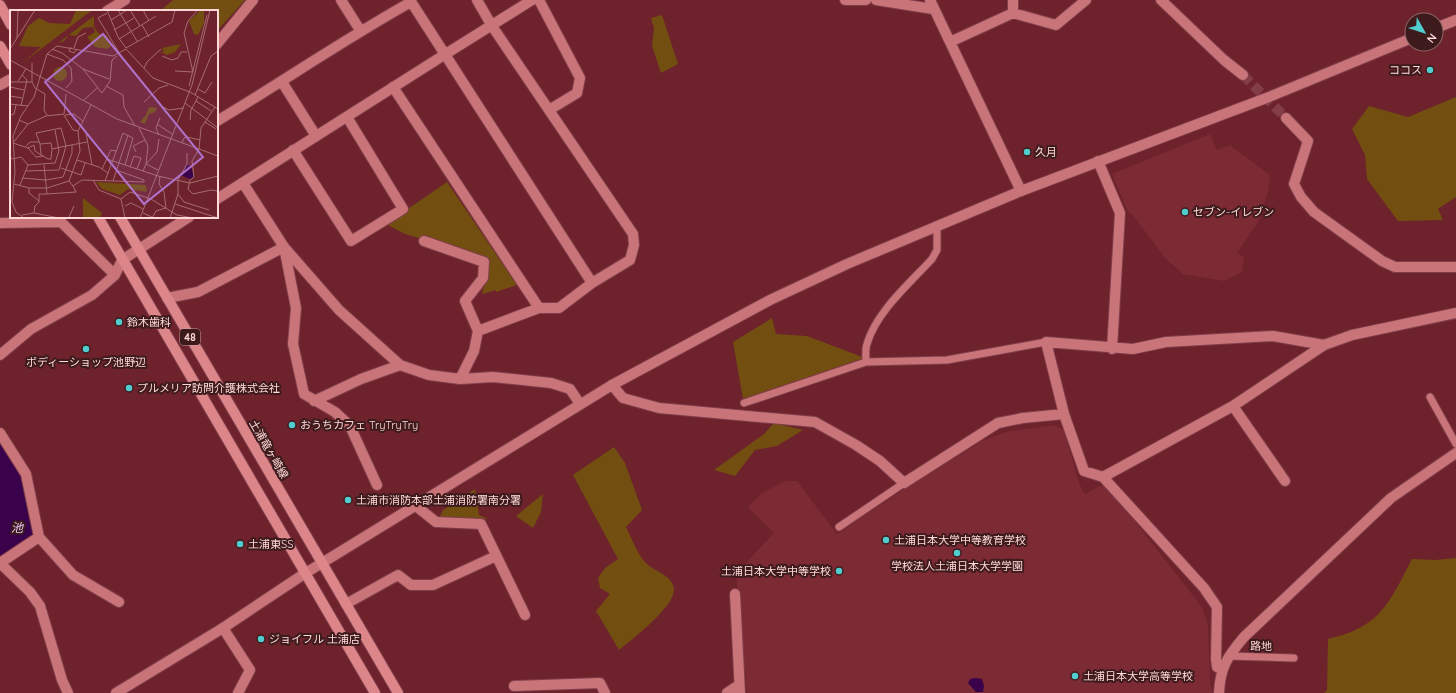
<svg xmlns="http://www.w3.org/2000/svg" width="1456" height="693" font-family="Quicksand,'Noto Sans JP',sans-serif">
<rect width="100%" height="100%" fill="#6d222c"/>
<path fill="#7c2a34" d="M1210 134 1217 150 1230 145 1270 175 1268 192 1258 222 1237 253 1244 257 1242 272 1224 281 1183 274 1165 258 1132 214 1128 212 1112 174Z
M1054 425 1064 430 1079 483 1085 495 1098 486H1104L1112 492 1202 607 1208 625 1210 684 1213 693H747L736 573 774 533 748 507 761 494 785 481H797L837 534 903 490 982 441 1006 432Z"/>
<path fill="#724f11" d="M173 0H245L217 31V11H160Z
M662 15 678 64 661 73 652 46 654 28 651 18Z
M1456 97V197L1438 209 1443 220 1398 221 1367 179 1365 155 1352 129 1369 106 1408 117Z
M447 182 517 285 496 292V290L482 294 487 274 486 258 405 234 386 224Z
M772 318 776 334 807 336 865 358 743 399 733 342Z
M774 423 803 430 777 446 755 450 735 476 714 470 764 434Z
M614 447 625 463 642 510 626 527C632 539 637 553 645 562 653 571 668 573 673 585 682 602 631 640 619 650L596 611 610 594 600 588 598 578 605 568 618 559 573 475Z
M475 489 479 515 488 519 439 518 443 510Z
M543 494 541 512 533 528 516 516Z
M1456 558V693H1324L1327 690 1328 639C1381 627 1389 603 1412 559L1435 560Z"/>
<path fill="#3a024a" d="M0 441 22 476 35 535 0 558Z
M975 678 982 679 984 686 983 692H976L968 683 970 679Z"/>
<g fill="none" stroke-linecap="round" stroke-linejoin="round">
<path stroke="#833d46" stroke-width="10" stroke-dasharray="10 5" stroke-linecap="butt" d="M1243 75 1286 118"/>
<g stroke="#803e4a" stroke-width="9">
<path id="service" d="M866 362C866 356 865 349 867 344 876 312 910 283 932 259L937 250V226
M1430 397 1456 444
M744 403 866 362 947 360 1046 342
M839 527 904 483
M1228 656 1294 658"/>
</g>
<g stroke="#803e4a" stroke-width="12">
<path id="minor" d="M341 0 360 30
M410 0 592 283
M539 0 580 78 577 93 549 110
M845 0H866
M876 0 933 9
M930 0 1021 191
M1013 0V13
M1161 0 1224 60 1243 75
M107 11 125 0
M950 42 1013 13 1056 25 1086 0
M217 44 253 0
M444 55 532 0
M282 82 316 136
M393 87 539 308H559L592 283 630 260 634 245 633 234 492 26 477 0
M1286 118 1308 141 1294 184 1301 197 1314 212 1382 261 1395 267H1456
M217 121C282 82 345 39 411 2
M293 150 351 241 403 209 347 117
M1098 161 1120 213 1112 349
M243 183 284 247 296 308 293 344 304 394 335 412 350 426 377 485
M0 223 61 222 115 275
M424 241 484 262 483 278 465 301 478 331 474 351 460 379
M167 298 198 292 284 247 339 310 400 365 429 375 460 379 493 377 551 383 570 389 580 404
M478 331 539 308
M0 355 31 329 92 295 115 275 122 260
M612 385 623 398 659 408 815 422 856 445 880 461 904 483 998 423 1023 418 1064 414
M314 401 361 379 400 365
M1233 406 1285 481
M0 433 26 474 39 537 73 575 119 602
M1103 477 1233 406 1324 345 1352 335 1456 313
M416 506 436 522 481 524 525 615
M0 563 30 592 40 606 62 680 68 693
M0 563 39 537
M735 594 740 693
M346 604 398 575 411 585H433L496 556
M223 628 250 670 238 693
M1222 670 1217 667 1216 659 1217 607 1204 588 1103 477 1084 471 1064 414 1046 342 1133 349 1166 342 1273 336 1324 345
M514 686 600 683 605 693
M727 693 739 685
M1219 693C1220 667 1228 656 1244 637L1391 498 1456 453"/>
</g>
<g stroke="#803e4a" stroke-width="12">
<path id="tertiary" d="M1436 28 1456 20
M0 85 11 79
M217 199 444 55
M122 260 189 217
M116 693 223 628 304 574 612 385 770 300 847 264 1021 191 1269 97 1412 38"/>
</g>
<g stroke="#803e4a" stroke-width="12">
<path id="primary" d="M0 5 11 25
M0 46 11 65
M98 217 375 693
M120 217 398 693"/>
</g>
<use href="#service" stroke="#c87479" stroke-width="7"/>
<use href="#minor" stroke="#c87479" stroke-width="10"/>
<use href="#tertiary" stroke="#c87479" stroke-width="10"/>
<use href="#primary" stroke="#dc868a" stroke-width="10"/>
</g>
<g fill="#52cdcf" stroke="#3d1b1d" stroke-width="1.5">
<circle cx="1430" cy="70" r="4"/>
<circle cx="1027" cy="152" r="4"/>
<circle cx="1185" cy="212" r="4"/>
<circle cx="119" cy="322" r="4"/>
<circle cx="86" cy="349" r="4"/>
<circle cx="129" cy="388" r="4"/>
<circle cx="292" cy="425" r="4"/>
<circle cx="348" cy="500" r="4"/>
<circle cx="886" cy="540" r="4"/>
<circle cx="240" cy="544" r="4"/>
<circle cx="957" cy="553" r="4"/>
<circle cx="839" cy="571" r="4"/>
<circle cx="261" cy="639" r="4"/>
<circle cx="1075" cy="676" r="4"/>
</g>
<g text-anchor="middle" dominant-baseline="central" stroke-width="4" stroke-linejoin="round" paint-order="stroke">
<rect fill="#3d1b1d" stroke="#c5a0a1" stroke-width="1" x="180" y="329" width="20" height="16" rx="3"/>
<g font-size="10" font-weight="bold" fill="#ffd9d9">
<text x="190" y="337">48</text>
</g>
<g font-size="11" fill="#ffd9d9" stroke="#3d1b1d" text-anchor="start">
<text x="1422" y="70" text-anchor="end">ココス</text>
<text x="1035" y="152">久月</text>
<text x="1193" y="212">セブン-イレブン</text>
<text x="127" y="322">鈴木歯科</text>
<text x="86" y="362" text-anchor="middle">ボディーショップ池野辺</text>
<text x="137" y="388">プルメリア訪問介護株式会社</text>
<text x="300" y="425">おうちカフェ TryTryTry</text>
<text x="356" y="500">土浦市消防本部土浦消防署南分署</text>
<text x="894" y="540">土浦日本大学中等教育学校</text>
<text x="248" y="544">土浦東SS</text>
<text x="957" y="566" text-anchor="middle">学校法人土浦日本大学学園</text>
<text x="831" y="571" text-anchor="end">土浦日本大学中等学校</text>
<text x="269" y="639">ジョイフル 土浦店</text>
<text x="1083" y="676">土浦日本大学高等学校</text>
</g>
<g font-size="11" fill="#ffd9d9" stroke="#3d1b1d">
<text transform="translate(269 449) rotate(60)">土浦竜ヶ崎線</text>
<text transform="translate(1261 646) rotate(1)">路地</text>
</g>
<g font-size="12" font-style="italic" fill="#e9c7f6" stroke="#3d1b1d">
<text x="17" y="527">池</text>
</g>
</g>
<g transform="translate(10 10)">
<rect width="208" height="208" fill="#6d222c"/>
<path d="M66 0H82L10 55 31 37 9 36 18 16 29 8 39 13 60 14ZM191 0H194V13L188 25 184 24 179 11ZM84 6V17L89 24 97 26 102 35 97 39 85 37 77 27 85 22 83 17 73 18 66 26 59 25 54 31 48 33ZM171 34 165 42 157 45 149 41 154 42 152 38ZM43 64a7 7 0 1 1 14 0a7 7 0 1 1-14 0ZM139 97 147 98 145 102 139 104 135 114 130 112 136 105ZM86 172 136 175 137 182 118 179 110 185 92 179ZM73 188 92 203 90 208H73Z" fill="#724f11"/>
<path d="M177 155 181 156 184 167 180 169 171 165Z" fill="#3a024a"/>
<path fill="none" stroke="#a76b71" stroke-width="1" d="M97 0 108 27 116 38M108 0 127 31M120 0 130 16M133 0 139 11M97 3 88 8 110 44M101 10 117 0M132 15 139 27M104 20 124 8M7 28 8 0M109 29 146 6M61 37 59 41 64 43 67 39M64 38 68 27 76 23M116 38 162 12 165 0M0 39 25 0M42 39 52 43 73 59 99 69M37 44 53 50 61 58 62 71 56 78M152 46 162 50 168 48 171 42H177M0 50 107 109 208 146M22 53V72L25 78 35 84 34 100 37 105M134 58 137 52 151 39M73 59 92 83 100 71 102 50 107 46M165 61 183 62M183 62 174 23 178 11 188 0M8 71 16 59M0 72H22M96 76 113 85 114 97 125 116M179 76 197 5M0 77 14 80M188 79 195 83 202 72M185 85 201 46 208 41M0 86 12 88M73 91 88 77M186 91 201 101M134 92 149 78 158 75M175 93 208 118M0 94 18 96M11 96 17 70 12 65M205 97 191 118 189 139 182 151 184 167 180 170 178 179 183 184 201 180 208 181M157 104 151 96 159 100 174 98M0 105 4 104 6 95M54 105 63 120 68 121M55 105 64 104 73 111M9 110 18 114 36 106 54 104 56 84M180 110 181 100 188 87M195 112 206 119M18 114 3 133 18 138 24 135 25 141 31 145M147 114 162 124M71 115 76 123 82 155M51 118 56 136 42 139 41 133 30 134 26 123ZM129 118 138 136 136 154 148 160M149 125 146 118 150 108M172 133 174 128 177 127 190 130M30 134 31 145 38 149H41L42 139M16 136 20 132H29M18 138 26 147 34 146M126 142 123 136 135 130M0 147 3 149 11 147 18 155M97 149 148 166 180 173 208 166M67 150 89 157 98 163M34 155 37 184 66 182 63 176M120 157 124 146 131 148 127 159M51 158 71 165 75 153M92 159 101 140 106 141M15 161 49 160 56 136 77 132M133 161 136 154 147 142 149 129M12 168 36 170 53 167 62 143V135M83 170 89 180 111 189 115 208M59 171 63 176 72 170 134 172V170L106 160M95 171 113 123 123 128 115 155M103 171 118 125M4 174 19 178H37L59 171 70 141 68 121 81 95M10 175 18 155 45 153 49 141 45 120M19 178V183L29 191M168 184 174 192 199 200M111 189 120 182 141 189 167 205 183 208M165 194 208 208M115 196 121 193 133 199M24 203 25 196 29 192V184H37M133 203 144 208M12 205 24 203 49 208M59 207 64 196M14 208 6 202 2 192 5 162 3 126 11 106 24 87 37 44 47 36 103 46 116 39 143 68 180 82 208 99M130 208 182 75 200 0M142 208 146 201 156 198 154 182 149 174 150 166M160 208 168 184V170L177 154V143"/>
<path fill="#b071c9" fill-opacity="0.15" stroke="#b071c9" stroke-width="2" d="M93 24 193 147 134 194 35 72Z"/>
<rect width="208" height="208" fill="none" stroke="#ffd9d9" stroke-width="2"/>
</g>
<g transform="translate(1424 32) rotate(129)"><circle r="19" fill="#3d1b1d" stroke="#8b6768"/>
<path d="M0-3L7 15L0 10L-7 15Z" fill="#52cdcf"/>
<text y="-6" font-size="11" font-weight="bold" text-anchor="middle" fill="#ffd9d9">N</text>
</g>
</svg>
